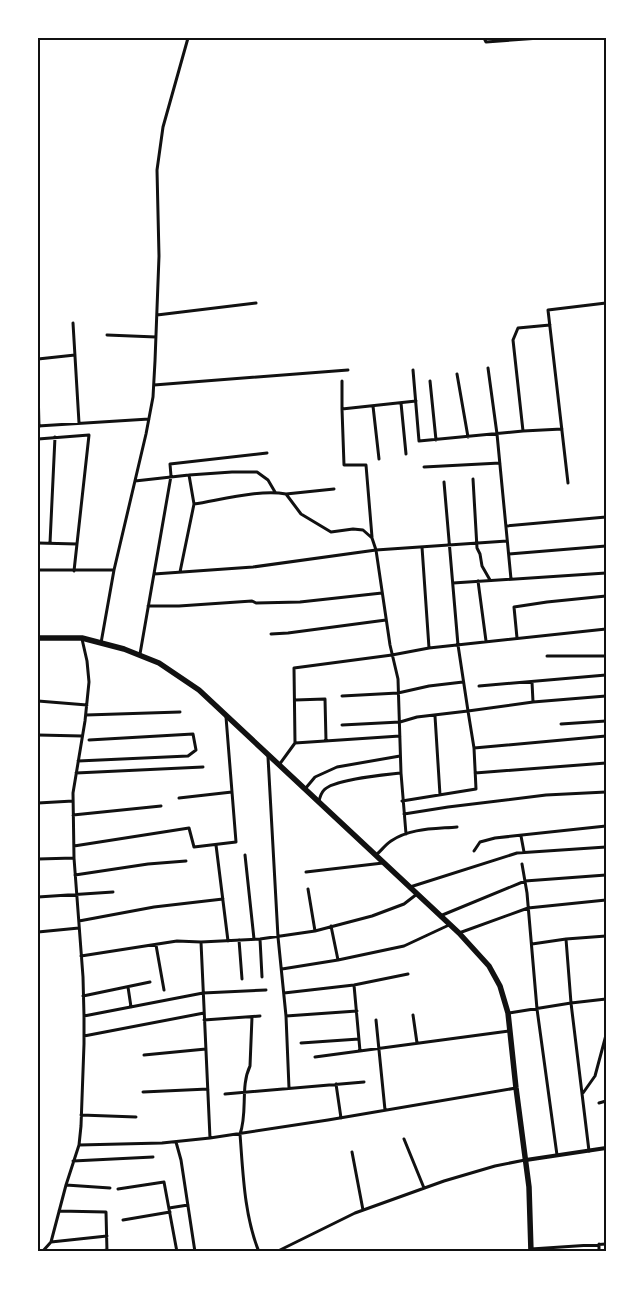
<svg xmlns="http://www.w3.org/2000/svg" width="644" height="1289" font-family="'Exo 2',sans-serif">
<rect width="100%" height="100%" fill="#fff"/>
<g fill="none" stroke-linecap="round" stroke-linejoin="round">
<path stroke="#111" stroke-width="3" d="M484 38 486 42 540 38
M157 315 256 303
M73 323 79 423
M107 335 156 337
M38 359 75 355
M488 368 497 434 511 579
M413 370 419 441 523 431 562 429
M457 374 468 437
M342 381V409L416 401
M430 381 436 440
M154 385 348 370
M38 387 39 427
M401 403 406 454
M373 406 379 459
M342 409 344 465H366L372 537
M38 426 149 419
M523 431 513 340 518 328 550 325
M38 439 89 435 74 571
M424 467 500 463
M473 479 477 548 480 554 482 566 490 580
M135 481 189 475 232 472H257L268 480 275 492
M568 483 548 310 606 303
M286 494 334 489
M194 504C220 500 260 489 286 494L301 514 331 532 353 529 363 530 372 538 376 550 390 645 398 679 401 773 406 834
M506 526 606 517
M38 543 77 544
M50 543 55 437
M422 547 429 648
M509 554 606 546
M38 570H114
M180 572 194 504 189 475
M154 574 253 567 376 550 507 541
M478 581 486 641
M453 583 606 573
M148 606H179L252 601 256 603 300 602 382 593
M271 634 288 633 386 620
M517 638 514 607 547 602 606 596
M101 643 114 570 146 434 153 397 155 361 159 256 157 170 163 127 188 38
M140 654 171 476 170 464 267 453
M547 656H606
M479 686 606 675
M342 696 398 693 429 686 463 682
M295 700 325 699 326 741
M38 701 87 705
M533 702 606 696
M86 715 180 712
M435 716 440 795
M561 724 606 721
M342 725 400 722 417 717 468 711 458 645 444 482
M38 735 82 736
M400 736 295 743 294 668 392 655 429 648 606 629
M474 748 606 736
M268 757 278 937 286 1016 289 1088
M78 761 188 756 196 750 193 734 89 740
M279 765 295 743
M76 773 203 767
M475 773 606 763
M305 789 315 777 337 767 400 756
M179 798 232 792
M319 801C320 797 321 793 324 790 334 779 384 775 401 773
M402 801 476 789 474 748 468 711 533 702 532 682
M38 803 73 801
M404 814 448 807 546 795 606 792
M73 815 161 806
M521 836 524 852
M216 845 228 941
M74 846 189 828 194 847 236 842 226 717
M474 851 480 842 495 838 606 826
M245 855 254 939
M376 855C381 851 385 845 391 841 410 828 434 829 457 827
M38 859 74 858
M522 864 527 893 537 1009 557 1155
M306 872 383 863
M75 875 148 864 186 861
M410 887 517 853 606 847
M308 889 315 931
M38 897 113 892
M440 916 525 881 606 875
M79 921 154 907 223 899
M331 926 338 960
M38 932 79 928
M459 933 528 908 606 900
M260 939 262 977
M239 940 242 979
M201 942 210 1138
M532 944 566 939
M156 945 164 990
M81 956 177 941 201 942 260 939 315 931 372 916 404 904 417 894
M282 969 338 960 404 946 449 925
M354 985 360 1051
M128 987 131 1007
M284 993 354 985 408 974
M83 996 150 982
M509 1013 571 1003 606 999
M413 1015 417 1043
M84 1016 203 993 266 990
M286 1016 357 1011
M252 1017 250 1066C240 1087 248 1112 240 1134 243 1172 244 1215 259 1252
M204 1020 260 1016
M376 1020 385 1110
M84 1036 204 1013
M301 1043 359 1039
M144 1055 206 1049
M315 1057 509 1031
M336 1084 341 1118
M143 1092 208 1089
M583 1093 595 1076 606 1035
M225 1094 364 1082
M599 1103 606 1101
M81 1115 136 1117
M404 1139 424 1188
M176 1142 181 1160 195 1252
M79 1145 162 1143 210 1138 328 1120 516 1088
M589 1151 571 1003 566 939 606 936
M352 1152 363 1210
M73 1161 153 1157
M66 1185 110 1188
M118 1189 164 1182 177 1252
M169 1208 188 1205
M59 1211 106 1212 107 1252
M123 1220 170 1212
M51 1242 107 1236
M599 1244V1252
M531 1249 606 1244
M42 1252 51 1242 66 1185 79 1145 81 1126 84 1044V1016L83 977 74 858 73 793 85 721 89 682 87 661 82 639
M96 1252 107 1250
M276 1252 355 1213 444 1181 495 1166 525 1160"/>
<path stroke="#111" stroke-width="4" d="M526 1160 606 1148"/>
<path stroke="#111" stroke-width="5.5" d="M38 638H82L124 649 159 663 199 690 459 933 489 966 500 986 508 1013 516 1088 529 1187 531 1252"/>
</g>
<rect width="644" height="1289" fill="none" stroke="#ffffff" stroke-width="78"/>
<rect x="39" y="39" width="566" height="1211" fill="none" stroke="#111" stroke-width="2"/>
</svg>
